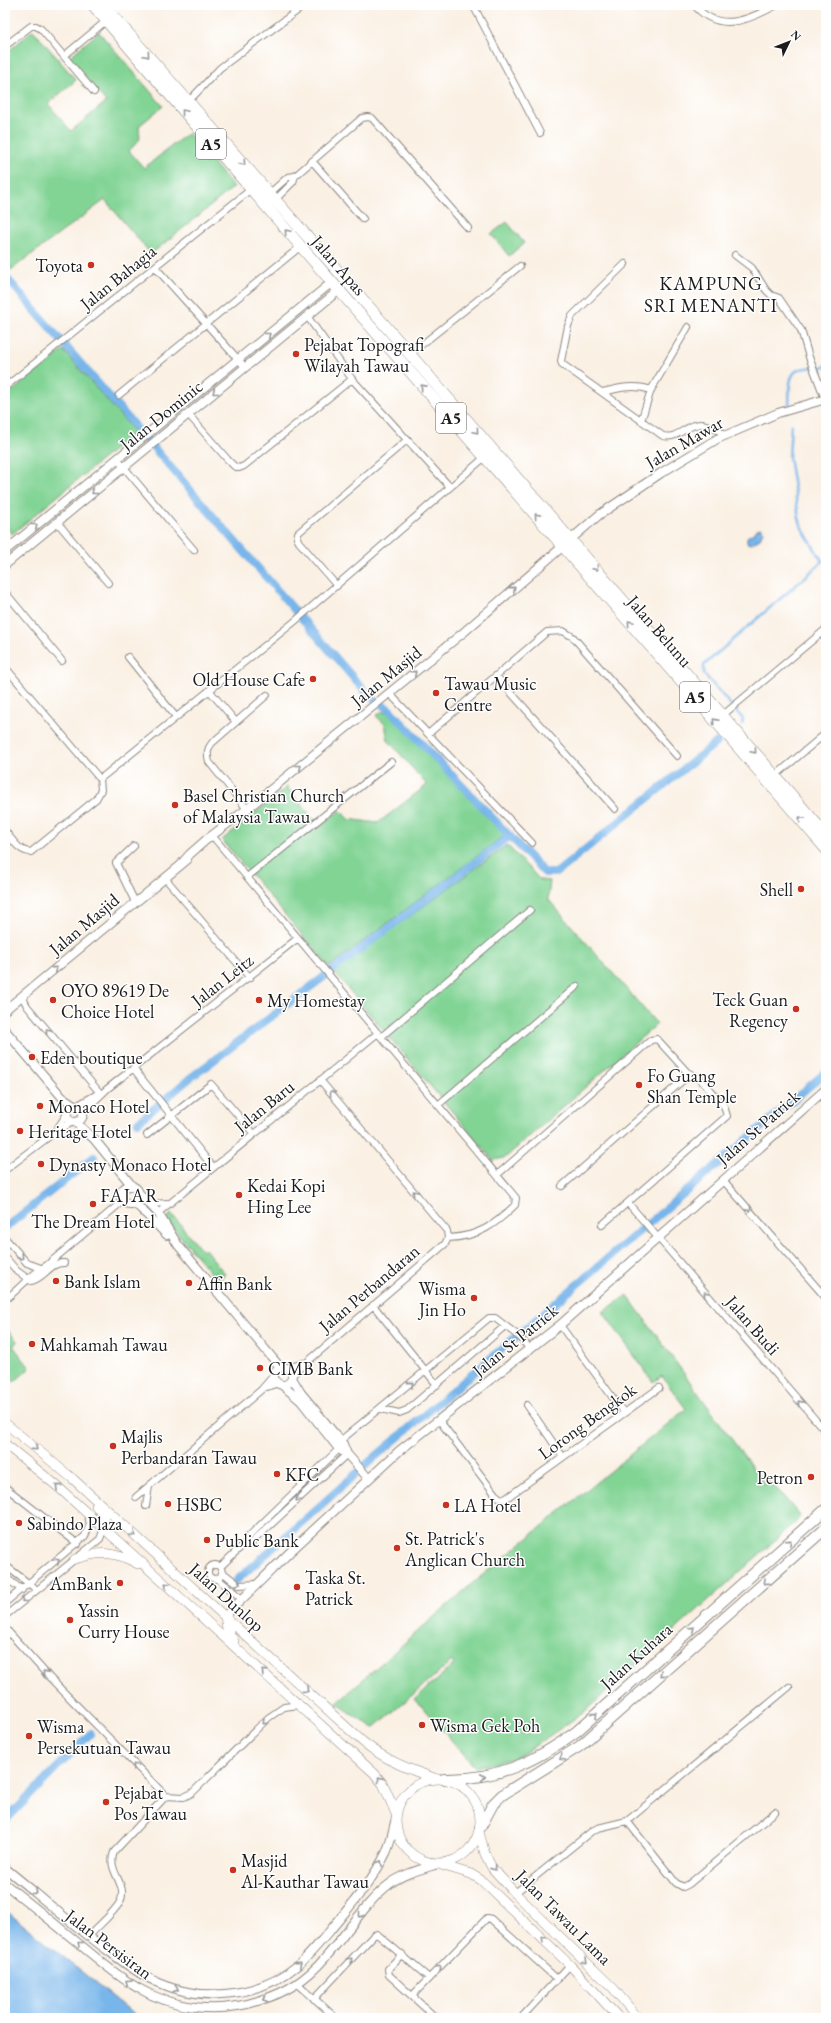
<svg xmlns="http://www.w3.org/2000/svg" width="831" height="2023" font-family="'EB Garamond',serif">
<defs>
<pattern id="park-crowns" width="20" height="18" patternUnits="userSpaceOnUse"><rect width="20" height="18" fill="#82d495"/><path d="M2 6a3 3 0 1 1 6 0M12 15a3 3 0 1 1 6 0" fill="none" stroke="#70b580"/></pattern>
</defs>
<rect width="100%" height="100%" fill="#fff"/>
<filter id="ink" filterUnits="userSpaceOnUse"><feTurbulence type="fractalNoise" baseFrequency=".025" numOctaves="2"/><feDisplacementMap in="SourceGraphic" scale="8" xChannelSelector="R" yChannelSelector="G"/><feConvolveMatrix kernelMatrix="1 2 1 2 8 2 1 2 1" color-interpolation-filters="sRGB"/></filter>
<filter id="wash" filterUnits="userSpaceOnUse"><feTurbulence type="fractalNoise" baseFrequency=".012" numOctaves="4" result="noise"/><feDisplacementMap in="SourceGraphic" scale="16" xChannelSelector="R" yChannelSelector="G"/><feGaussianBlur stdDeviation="0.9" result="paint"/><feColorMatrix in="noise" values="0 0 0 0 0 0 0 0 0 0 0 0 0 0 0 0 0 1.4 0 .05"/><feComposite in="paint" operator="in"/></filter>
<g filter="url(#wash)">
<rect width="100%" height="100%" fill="#faf0e3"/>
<path fill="#82d495" stroke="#4f7858" d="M33 30 76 80 48 104 71 131 106 102 69 57 99 32 163 106 139 126 140 139 129 151 144 168 188 133 234 187 151 254 105 200 8 272 5 269V54Z
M507 222 524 243 509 256 491 234Z
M63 350 133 430V434L12 534 5 526V397Z
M381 712H388L505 835 329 967 222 840 287 787 320 827 340 810 348 819 378 823 427 785 388 740 385 724 376 716Z
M507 845 540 880 550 881 548 899 657 1024 505 1158 493 1160 334 972Z
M627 1295 765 1485 770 1481 801 1517 583 1713 523 1754 508 1760 475 1767 415 1699 454 1664 452 1661 374 1728 336 1703 474 1582 686 1409 662 1376 653 1382 603 1312Z
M5 1327 18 1342 13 1346 30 1368 14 1382 5 1374Z"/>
<path fill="url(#park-crowns)" stroke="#4f7858" d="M171 1213 202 1251 205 1249 225 1274 217 1281 167 1220Z"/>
<path fill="#78b5ea" stroke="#4a6883" d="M761 528 763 531 760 539 751 544 747 543V537L755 532 757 529Z
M5 1910 139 2018H5Z"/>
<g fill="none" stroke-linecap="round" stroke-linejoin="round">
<path stroke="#78b5ea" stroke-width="2.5" d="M789 405C790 395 787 375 798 370 806 366 818 369 826 366
M742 724 743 719 704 674V665L819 565 822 561 802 528 799 518 789 457 791 424"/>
<path stroke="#78b5ea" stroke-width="8" d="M5 276 369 696 389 709 545 873H556L717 742
M138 1122 189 1079 510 836
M6 1227 94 1157
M237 1580 368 1463 826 1072
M5 1821 90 1734"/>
</g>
</g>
<g filter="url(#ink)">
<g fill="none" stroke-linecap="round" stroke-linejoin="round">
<g stroke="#8b8680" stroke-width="8">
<path id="minor" d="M473 5 540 133
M694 5C719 34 748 20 777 5
M5 46 31 26H36L41 29 94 92
M64 56 106 21
M188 102 220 68 305 5
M312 161 363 219
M270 193 288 177 295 176 362 118 368 117 372 118 468 228
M275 200 293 182 295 176
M735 255 752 268 766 290 771 295 779 298 801 330 809 357 825 399
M625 264 572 316 568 326 561 361 562 364 663 436C678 440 687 423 702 424 711 425 719 431 726 435
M155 267 245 367
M307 316 352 379 450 487
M410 354 520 266
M5 387 250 190
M603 392C619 388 635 384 651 390
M119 395 300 247
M188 414 228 460 234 466 239 468 244 466 352 379
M641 421 651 390 688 327
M117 459 194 550
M57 522 108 583
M337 586 299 542 297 538 298 533 407 440
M5 592 62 661
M128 657 176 717
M5 667 100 779 101 790 96 799 31 852C19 852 12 839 5 831
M496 676 615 809
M209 690 236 722
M390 694 532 843
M723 715 826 629
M428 734 547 632 563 631 573 637 677 756
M775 776 826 733
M100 779 294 622 485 457
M247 809 209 762C207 753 207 749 212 743L267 695
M215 839 516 1198 515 1205C495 1225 478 1237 448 1238
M134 846 116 863 135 902
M247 877 391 762
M165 878 250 978
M25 994 24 1000 27 1006 100 1093
M381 1037 530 910
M133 1068 213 1167
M320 1080 447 1231 448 1238
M438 1105 577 986
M76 1106 99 1093
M82 1113 107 1089 298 938
M55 1132 67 1114
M147 1135 211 1084 254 1134
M5 1170 55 1132 73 1122
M497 1175 651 1040 657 1039 687 1072 699 1078 724 1106 727 1116 602 1225
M723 1180 826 1298
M562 1186 690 1074
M628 1203 826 1432
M150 1204 169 1203
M158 1213 378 1033
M5 1238 27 1263 41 1268
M5 1257 17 1271 31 1281C44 1279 50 1262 64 1263
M5 1300C20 1288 31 1274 47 1265L124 1200
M373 1305 437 1385
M560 1325 624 1413
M288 1368 303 1363
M292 1375 445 1244 448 1238
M267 1387 278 1383
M527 1405 563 1457
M381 1409 399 1413 407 1410 505 1326
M439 1420 495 1494 500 1498 505 1499 659 1388
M340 1441 489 1318H495L521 1338 530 1350
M5 1487 78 1544
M136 1497 261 1390 274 1375
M146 1506 149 1486
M246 1542 251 1543 347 1454
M5 1565 37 1590
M208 1572a7 7 0 1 1 14 0a7 7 0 1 1-14 0Z
M220 1567 246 1542 247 1538 339 1449
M222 1572 239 1585 257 1584
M5 1577 22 1590
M217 1578 242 1599
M5 1603 85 1536 90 1524 88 1516
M5 1616 100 1539 104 1528
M5 1628 50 1678 166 1796 184 1797 192 1793 268 1718 284 1707 299 1705
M627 1821 676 1883 683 1887 689 1884 775 1812
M515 1893 592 1831 598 1828 627 1821 789 1687
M89 1936C99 1925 113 1914 120 1902 129 1884 106 1872 114 1852L166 1796
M402 1954 388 1969 389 1975 436 2018
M298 1984 336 2018
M412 1996 487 1918 491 1919 557 1979
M314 1999 374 1935 377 1934 429 1978
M521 2018 570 1965"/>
</g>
<g stroke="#8b8680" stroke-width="10">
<path id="tertiary" d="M5 551 331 283
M5 565 338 291
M183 862 190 854 206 840 247 809 464 632 599 515 661 473 717 439 778 413 826 399
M5 1010 187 860
M5 1030 62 1097 76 1106
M67 1114a8 8 0 1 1 16 0a8 8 0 1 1-16 0Z
M75 1122 94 1139 133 1187
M121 1195a9 9 0 1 1 18 0a9 9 0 1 1-18 0Z
M138 1192 158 1213 178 1245 280 1367
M132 1203 139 1207 167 1235
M274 1376a9 9 0 1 1 18 0a9 9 0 1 1-18 0Z
M292 1378 301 1393 343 1444 347 1454 368 1478
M282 1385 301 1401 339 1449 347 1454
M225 1616 293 1549 399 1451 560 1325 826 1089
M5 1868C36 1893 67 1920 99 1944 118 1958 136 1973 157 1982 202 2003 260 1997 298 1965 309 1956 319 1943 329 1932 349 1907 372 1882 386 1853 391 1842 393 1830 396 1818
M5 1884C29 1903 54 1923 78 1943 97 1958 116 1976 138 1988 174 2009 218 2014 258 2001 286 1993 306 1980 325 1958 346 1935 367 1900 391 1883 405 1873 422 1869 438 1864"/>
</g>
<g stroke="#8b8680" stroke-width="10">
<path id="secondary" d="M5 1423 73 1479 363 1742C387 1761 408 1769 437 1779
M5 1444 57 1486 374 1773 383 1784 396 1814
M96 1506 104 1515V1528
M75 1559C101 1551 114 1551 138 1564
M225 1616 227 1629 234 1641
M396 1821a42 42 0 1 1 84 0a42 42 0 1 1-84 0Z
M479 1832 485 1854 492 1868 515 1893 613 1988 638 2018
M441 1865 471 1874 481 1880 570 1965 619 2018"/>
</g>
<g stroke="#8b8680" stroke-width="12">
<path id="primary" d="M444 1779C497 1780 535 1762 577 1731L826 1509
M480 1828 493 1804 502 1795 580 1746 826 1528"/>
</g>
<g stroke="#8b8680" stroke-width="12">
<path id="trunk" d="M93 5C334 289 583 566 826 849
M103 5 337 270 826 835"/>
</g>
<use href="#minor" stroke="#fff" stroke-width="6"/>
<use href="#tertiary" stroke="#fff" stroke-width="8"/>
<use href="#secondary" stroke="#fff" stroke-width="9"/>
<use href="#primary" stroke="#fff" stroke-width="10"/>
<use href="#trunk" stroke="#fff" stroke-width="11"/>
</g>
<defs><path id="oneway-chevron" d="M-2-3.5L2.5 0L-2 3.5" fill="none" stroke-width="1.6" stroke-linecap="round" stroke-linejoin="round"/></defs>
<g stroke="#999">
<use href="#oneway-chevron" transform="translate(147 55) rotate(49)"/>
<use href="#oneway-chevron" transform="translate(184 112) rotate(-130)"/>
<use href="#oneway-chevron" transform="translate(243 163) rotate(48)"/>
<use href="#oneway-chevron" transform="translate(287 232) rotate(-131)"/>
<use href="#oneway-chevron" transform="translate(268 335) rotate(-39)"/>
<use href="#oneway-chevron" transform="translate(423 387) rotate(-132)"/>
<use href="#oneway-chevron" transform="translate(215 392) rotate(141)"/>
<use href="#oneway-chevron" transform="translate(476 431) rotate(49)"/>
<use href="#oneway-chevron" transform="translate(94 492) rotate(141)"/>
<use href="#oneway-chevron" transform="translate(537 516) rotate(-131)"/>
<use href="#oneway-chevron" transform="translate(35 526) rotate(-39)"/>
<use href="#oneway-chevron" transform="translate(596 568) rotate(49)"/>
<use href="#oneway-chevron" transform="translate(513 589) rotate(-41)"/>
<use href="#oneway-chevron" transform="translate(630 623) rotate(-131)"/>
<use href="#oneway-chevron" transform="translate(414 673) rotate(-40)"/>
<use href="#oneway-chevron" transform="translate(715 721) rotate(-131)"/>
<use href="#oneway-chevron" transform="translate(754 751) rotate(49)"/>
<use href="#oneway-chevron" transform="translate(299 767) rotate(-39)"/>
<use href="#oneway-chevron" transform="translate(801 819) rotate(-131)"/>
<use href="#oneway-chevron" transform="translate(55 969) rotate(-40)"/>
<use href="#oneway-chevron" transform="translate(48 1031) rotate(-130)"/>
<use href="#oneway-chevron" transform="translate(332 1093) rotate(-130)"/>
<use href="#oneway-chevron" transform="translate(415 1193) rotate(-130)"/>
<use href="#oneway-chevron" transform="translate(749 1209) rotate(49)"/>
<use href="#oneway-chevron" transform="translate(21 1257) rotate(47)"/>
<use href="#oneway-chevron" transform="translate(706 1294) rotate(-131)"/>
<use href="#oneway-chevron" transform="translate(411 1384) rotate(-40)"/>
<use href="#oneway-chevron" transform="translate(800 1403) rotate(-131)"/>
<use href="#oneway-chevron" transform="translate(35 1448) rotate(40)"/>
<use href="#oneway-chevron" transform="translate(58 1487) rotate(-139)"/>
<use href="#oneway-chevron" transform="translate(298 1499) rotate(137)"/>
<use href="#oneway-chevron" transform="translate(133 1534) rotate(42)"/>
<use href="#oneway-chevron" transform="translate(789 1542) rotate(-42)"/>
<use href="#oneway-chevron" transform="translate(57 1561) rotate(-39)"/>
<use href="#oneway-chevron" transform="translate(766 1582) rotate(138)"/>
<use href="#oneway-chevron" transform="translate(238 1583) rotate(25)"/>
<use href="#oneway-chevron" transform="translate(167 1585) rotate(-138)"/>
<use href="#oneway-chevron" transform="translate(24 1600) rotate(141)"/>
<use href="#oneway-chevron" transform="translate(692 1629) rotate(-42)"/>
<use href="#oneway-chevron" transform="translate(264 1672) rotate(-136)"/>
<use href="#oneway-chevron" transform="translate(45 1673) rotate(-132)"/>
<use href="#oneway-chevron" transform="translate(662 1674) rotate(139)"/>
<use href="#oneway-chevron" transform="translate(306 1690) rotate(42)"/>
<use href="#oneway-chevron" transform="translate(595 1715) rotate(-42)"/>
<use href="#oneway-chevron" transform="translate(265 1722) rotate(136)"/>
<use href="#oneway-chevron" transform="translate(562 1758) rotate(150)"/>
<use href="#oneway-chevron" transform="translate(135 1766) rotate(-134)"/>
<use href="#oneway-chevron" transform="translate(483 1777) rotate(-8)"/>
<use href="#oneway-chevron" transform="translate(380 1779) rotate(-128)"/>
<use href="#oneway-chevron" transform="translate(380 1863) rotate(-60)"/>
<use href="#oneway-chevron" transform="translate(494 1868) rotate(55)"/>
<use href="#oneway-chevron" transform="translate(35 1892) rotate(39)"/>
<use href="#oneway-chevron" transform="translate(361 1915) rotate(128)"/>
<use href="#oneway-chevron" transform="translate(544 1939) rotate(-135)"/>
<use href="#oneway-chevron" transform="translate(80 1944) rotate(-141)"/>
<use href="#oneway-chevron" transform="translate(350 1960) rotate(-47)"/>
<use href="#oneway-chevron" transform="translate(585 1961) rotate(44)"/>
<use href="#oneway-chevron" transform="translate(299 1964) rotate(-40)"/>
<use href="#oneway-chevron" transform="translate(439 1968) rotate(-47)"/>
<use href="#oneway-chevron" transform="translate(128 1982) rotate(-145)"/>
<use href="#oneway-chevron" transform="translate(176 1989) rotate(16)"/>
<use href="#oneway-chevron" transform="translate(265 1999) rotate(163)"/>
</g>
</g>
<g fill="#c8321e" stroke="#fff" stroke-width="1.5">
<circle cx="91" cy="265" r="4"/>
<circle cx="296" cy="354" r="4"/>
<circle cx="313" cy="679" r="4"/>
<circle cx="436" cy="693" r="4"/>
<circle cx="175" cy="805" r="4"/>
<circle cx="801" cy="889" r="4"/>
<circle cx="53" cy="1000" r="4"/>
<circle cx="259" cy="1000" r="4"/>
<circle cx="796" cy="1009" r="4"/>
<circle cx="32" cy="1057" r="4"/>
<circle cx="639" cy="1085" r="4"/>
<circle cx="40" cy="1106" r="4"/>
<circle cx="20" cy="1131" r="4"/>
<circle cx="41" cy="1164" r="4"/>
<circle cx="239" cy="1195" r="4"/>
<circle cx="93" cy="1204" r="4"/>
<circle cx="56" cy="1281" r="4"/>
<circle cx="189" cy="1283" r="4"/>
<circle cx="474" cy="1298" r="4"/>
<circle cx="32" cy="1344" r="4"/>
<circle cx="260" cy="1368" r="4"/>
<circle cx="113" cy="1446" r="4"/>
<circle cx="277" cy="1474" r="4"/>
<circle cx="811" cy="1477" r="4"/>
<circle cx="168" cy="1504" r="4"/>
<circle cx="446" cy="1505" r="4"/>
<circle cx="19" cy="1523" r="4"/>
<circle cx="207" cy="1540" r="4"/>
<circle cx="397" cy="1548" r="4"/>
<circle cx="120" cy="1583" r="4"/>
<circle cx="297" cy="1587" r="4"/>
<circle cx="70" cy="1620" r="4"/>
<circle cx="422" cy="1725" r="4"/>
<circle cx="29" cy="1736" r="4"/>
<circle cx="106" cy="1802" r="4"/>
<circle cx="233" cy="1870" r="4"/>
</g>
<g text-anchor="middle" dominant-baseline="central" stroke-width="3" stroke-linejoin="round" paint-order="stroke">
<g fill="#fff" stroke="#606060" stroke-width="1">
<rect x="196" y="129" width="30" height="30" rx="3"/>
<rect x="436" y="403" width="30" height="30" rx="3"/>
<rect x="680" y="682" width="30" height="30" rx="3"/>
</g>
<g font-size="17" font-weight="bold" fill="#1c1c1c">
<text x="211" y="144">A5</text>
<text x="451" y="418">A5</text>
<text x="695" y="697">A5</text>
</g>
<g font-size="18" fill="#1c1c1c" stroke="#fff" text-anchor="start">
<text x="83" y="265" text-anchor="end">Toyota</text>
<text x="304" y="344">Pejabat Topografi<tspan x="304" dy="21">Wilayah Tawau</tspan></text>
<text x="305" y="679" text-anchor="end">Old House Cafe</text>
<text x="444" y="683">Tawau Music<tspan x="444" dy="21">Centre</tspan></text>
<text x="183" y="795">Basel Christian Church<tspan x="183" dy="21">of Malaysia Tawau</tspan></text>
<text x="793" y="889" text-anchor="end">Shell</text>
<text x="61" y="990">OYO 89619 De<tspan x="61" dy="21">Choice Hotel</tspan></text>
<text x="788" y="999" text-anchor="end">Teck Guan<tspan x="788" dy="21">Regency</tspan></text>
<text x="267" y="1000">My Homestay</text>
<text x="40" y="1057">Eden boutique</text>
<text x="647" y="1075">Fo Guang<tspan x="647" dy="21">Shan Temple</tspan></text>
<text x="48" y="1106">Monaco Hotel</text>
<text x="28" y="1131">Heritage Hotel</text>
<text x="49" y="1164">Dynasty Monaco Hotel</text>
<text x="247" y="1185">Kedai Kopi<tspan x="247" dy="21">Hing Lee</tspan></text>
<text x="93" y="1221" text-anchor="middle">The Dream Hotel</text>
<text x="64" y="1281">Bank Islam</text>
<text x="197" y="1283">Affin Bank</text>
<text x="466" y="1288" text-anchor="end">Wisma<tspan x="466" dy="21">Jin Ho</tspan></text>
<text x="40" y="1344">Mahkamah Tawau</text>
<text x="268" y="1368">CIMB Bank</text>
<text x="121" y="1436">Majlis<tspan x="121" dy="21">Perbandaran Tawau</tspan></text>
<text x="285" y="1474">KFC</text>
<text x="803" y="1477" text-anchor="end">Petron</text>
<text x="176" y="1504">HSBC</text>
<text x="454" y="1505">LA Hotel</text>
<text x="27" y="1523">Sabindo Plaza</text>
<text x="405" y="1538">St. Patrick's<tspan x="405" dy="21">Anglican Church</tspan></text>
<text x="215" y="1540">Public Bank</text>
<text x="305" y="1577">Taska St.<tspan x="305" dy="21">Patrick</tspan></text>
<text x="112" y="1583" text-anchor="end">AmBank</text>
<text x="78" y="1610">Yassin<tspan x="78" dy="21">Curry House</tspan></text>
<text x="430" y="1725">Wisma Gek Poh</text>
<text x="37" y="1726">Wisma<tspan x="37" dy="21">Persekutuan Tawau</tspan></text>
<text x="114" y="1792">Pejabat<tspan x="114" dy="21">Pos Tawau</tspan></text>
<text x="241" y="1860">Masjid<tspan x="241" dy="21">Al-Kauthar Tawau</tspan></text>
</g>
<g font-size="18" fill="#1c1c1c" stroke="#fff">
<text transform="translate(339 265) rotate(49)">Jalan Apas</text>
<text transform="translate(118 277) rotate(-39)">Jalan Bahagia</text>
<text transform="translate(161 415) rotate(-39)">Jalan Dominic</text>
<text transform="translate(684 442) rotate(-30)">Jalan Mawar</text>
<text transform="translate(660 631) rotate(49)">Jalan Belunu</text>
<text transform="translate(386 676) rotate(-39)">Jalan Masjid</text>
<text transform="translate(84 924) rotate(-40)">Jalan Masjid</text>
<text transform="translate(222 980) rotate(-38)">Jalan Leitz</text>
<text transform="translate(264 1106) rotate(-39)">Jalan Baru</text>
<text transform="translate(758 1127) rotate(-41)">Jalan St Patrick</text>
<text transform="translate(369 1288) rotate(-40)">Jalan Perbandaran</text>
<text transform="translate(753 1325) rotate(49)">Jalan Budi</text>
<text transform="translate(515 1340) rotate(-39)">Jalan St Patrick</text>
<text transform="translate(587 1421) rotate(-36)">Lorong Bengkok</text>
<text transform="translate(227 1597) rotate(42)">Jalan Dunlop</text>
<text transform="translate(636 1656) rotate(-42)">Jalan Kuhara</text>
<text transform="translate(564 1917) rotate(45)">Jalan Tawau Lama</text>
<text transform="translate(109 1944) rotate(37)">Jalan Persisiran</text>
</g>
<g font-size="19" letter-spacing="1" fill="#1c1c1c" stroke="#fff">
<text x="711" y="283">KAMPUNG<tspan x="711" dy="22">SRI MENANTI</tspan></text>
<text x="130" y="1195">FAJAR</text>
</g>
</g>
<rect width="831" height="2023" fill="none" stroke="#fff" stroke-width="20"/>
<g transform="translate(789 42) rotate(47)" stroke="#ffffff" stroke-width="3" paint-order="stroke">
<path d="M0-3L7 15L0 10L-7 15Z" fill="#1c1c1c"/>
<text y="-6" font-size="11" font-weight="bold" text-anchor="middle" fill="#1c1c1c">N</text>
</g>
</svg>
